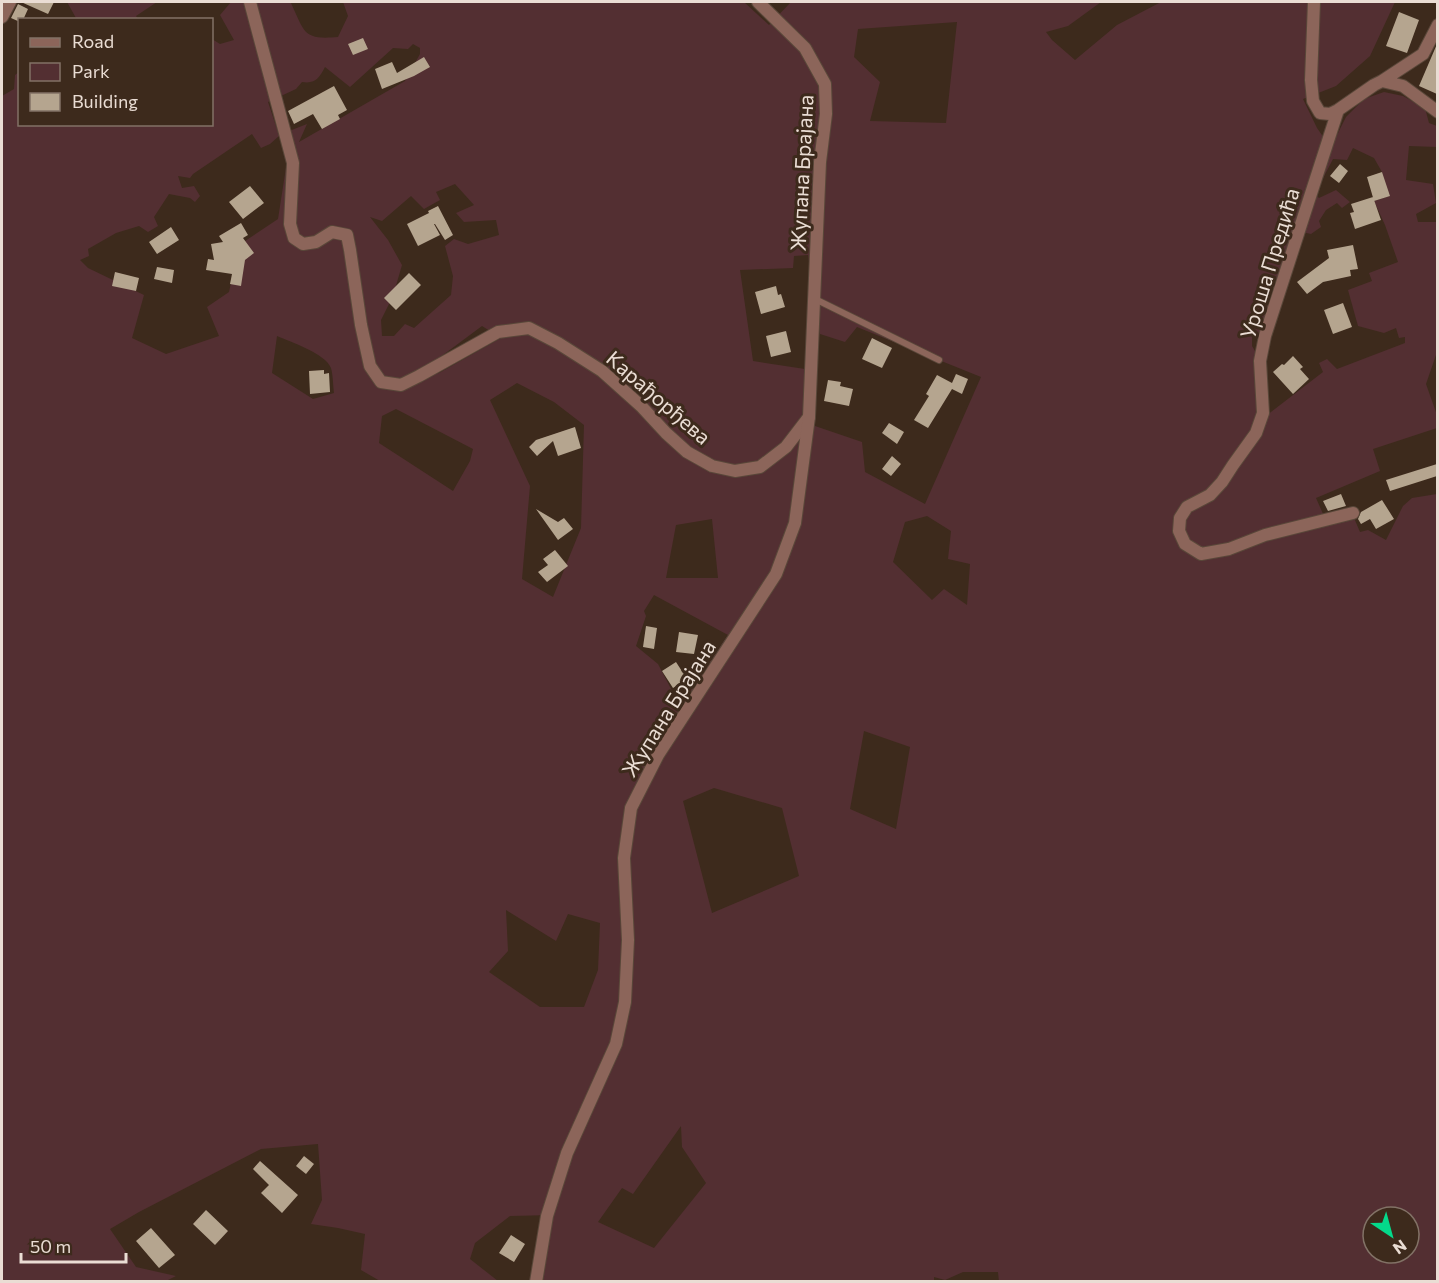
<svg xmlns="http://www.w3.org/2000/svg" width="1439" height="1283" font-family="Commissioner,sans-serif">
<rect width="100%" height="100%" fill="#3d2a1c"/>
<path fill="#532f32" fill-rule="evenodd" d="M67 2H157L136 16 139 20 74 19 76 18Z
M231 2H292L291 3C305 33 303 40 338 37L348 16 343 2H744L769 25 791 2H1101L1068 26 1046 32 1052 40 1075 60 1117 25 1161 2H1395L1370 56 1336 86 1303 99 1317 128 1324 138 1334 141 1346 117 1364 99 1384 92 1403 96 1425 108 1429 123 1437 126V147L1409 146 1406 180 1433 184 1436 203 1416 214 1418 222H1437V352L1426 384 1437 415V428L1373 449 1380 471 1316 498 1324 516 1346 521 1354 518 1360 532 1368 530 1386 540 1403 506 1412 498 1437 494V1281L999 1282 998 1272H963L945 1280 934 1277V1282L543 1281 553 1215 510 1216 475 1243 470 1259 498 1281H380L361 1270 365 1234 338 1228 311 1224 322 1200 318 1144 261 1149 139 1212 110 1229 136 1267 176 1276 166 1281H2V96L14 89 15 75 19 72 20 124H212V39L220 44 234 40 220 15ZM957 22 946 123 870 121 880 82 854 57 858 29ZM413 44 420 48V54L405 81 299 142 307 124 279 135 268 102 296 89 302 82C316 84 319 78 325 67L350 87 393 48 408 49ZM252 134 261 148 270 144 279 136 287 161 278 219 230 251 237 255 229 292 207 307 219 336 166 354 132 338 144 295 88 268 80 260 89 256 88 249 116 233 139 226 148 232 158 226 154 217 169 194 190 198 195 202 200 196 194 186 182 188 178 176 190 178 193 174ZM1353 148 1374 158 1382 172 1389 196 1374 201 1385 225 1398 262 1369 273 1372 281 1348 290 1358 326 1384 333 1396 328 1399 338 1405 337V343L1337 369 1327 359 1319 363 1323 372 1267 415 1258 356 1252 346V335L1262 332 1273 282 1280 279 1293 230 1311 234 1321 227 1319 221 1326 210 1337 203 1342 208 1350 202 1336 190 1319 198 1309 188 1321 182 1333 159 1347 160ZM455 184 474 205 456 213 464 222 496 220 499 235 468 244 454 239 445 246 453 276 451 295 414 328 405 324 394 336H382L381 320 393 296 402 265 388 240 370 217 382 221 411 196 424 209 440 200 436 192ZM808 255 820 334 845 342 857 327 981 377 925 504 865 472 862 442 815 426 805 369 753 361 740 270 793 268 794 256ZM482 326 501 338 439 373 412 378ZM277 336C291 342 326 354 331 368 333 375 333 385 334 393L313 399 272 373ZM517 383 554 402 584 425 581 528 553 597 522 579 530 486 490 400ZM396 409 473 449 470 461 453 491 379 443 382 416ZM927 516 951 531 948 559 970 564 967 605 944 589 932 600 893 562 905 522ZM712 519 718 578H666L676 525ZM654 595 728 635 680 706 658 664 636 646 646 616 644 611ZM864 731 910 747 896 829 850 809ZM714 788 782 808 799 876 712 913 683 801ZM506 910 556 941 568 914 600 923 598 970 584 1007H540L489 972 508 951ZM681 1126 682 1147 706 1183 654 1248 598 1222 622 1188 633 1194ZM1373 1217H1409V1253H1373Z"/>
<path fill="#b5a58f" d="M21 2H54L48 14Z
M18 4 28 9 23 20H20V22L11 18Z
M1399 12 1419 20 1407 53 1386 46Z
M363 38 368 49 353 55 348 44Z
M1437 44V94L1419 86Z
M424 57 430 67 414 76 382 89 375 69 392 62 397 73Z
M334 86 347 110 338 115 340 119 322 129 313 114 294 124 288 111Z
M1340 164 1348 171 1339 183 1330 176Z
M1382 172 1390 196 1374 201 1367 177Z
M250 186 264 203 243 219 229 202Z
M1373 197 1381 220 1355 229 1350 213 1354 212 1351 204Z
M438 206 453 235 445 240 435 224H434L440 235 418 246 407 224 429 213 428 211Z
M241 223 248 235 243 238 254 253 245 260 241 286 230 284 232 274 206 270 208 259 214 260 211 244 223 242 219 236Z
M171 227 179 240 157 254 149 242Z
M1353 245 1358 269 1350 270 1351 276 1323 282 1307 294 1297 282 1329 258 1327 250Z
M157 267 174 270 172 283 154 279Z
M115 272 139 278 136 291 112 286Z
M409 273 421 285 396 310 384 298Z
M776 286 778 295 781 294 785 307 761 314 755 292Z
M1343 303 1352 327 1333 334 1324 310Z
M786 331 791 352 771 357 766 336Z
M872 338 892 348 882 368 862 359Z
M1293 356 1303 367 1300 369 1309 379 1293 394 1273 372 1282 364 1284 365Z
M324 370V374L329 373 330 392 310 394 309 371Z
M956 374 968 379 962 394 952 389 928 428 914 420 929 396 926 394 937 375 952 383Z
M828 380 841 382 840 386 853 389 849 406 824 401Z
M889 423 904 432 897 444 882 433Z
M575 427 581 448 558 456 553 441 537 456 529 447 536 440Z
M892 456 901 464 891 476 882 469Z
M1437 464V476L1390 491 1386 480Z
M1341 494 1346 506 1328 511 1323 501Z
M1382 500 1394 519 1376 529 1370 519 1361 524 1358 519 1361 512Z
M536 509 558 522 564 518 573 529 558 540Z
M555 550 568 566 547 582 538 572 548 565 543 559Z
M646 626 657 628 654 649 643 647Z
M679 632 698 635 694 654 676 652Z
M676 662 687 679 673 688 662 671Z
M304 1156 314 1164 306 1174 296 1166Z
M260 1161 298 1195 282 1213 261 1193 269 1185 253 1169Z
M206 1210 228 1231 215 1245 193 1224Z
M151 1228 175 1255 159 1268 136 1241Z
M511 1235 525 1244 514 1262 499 1253Z"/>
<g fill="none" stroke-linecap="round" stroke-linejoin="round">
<g stroke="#594739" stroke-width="8">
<path id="service" d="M815 299 939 360"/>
</g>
<g stroke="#594739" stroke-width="14">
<path id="minor" d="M250 2 293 163 290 224 294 238 303 244 316 242 332 232 347 235 350 250 361 325 370 366 381 382 401 385 419 376 498 332 529 328 558 343 602 371 641 406 666 433 687 452 712 466 735 471 760 467 786 447 809 417
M1314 2 1311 80 1313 101 1320 113 1330 114 1338 110 1374 85 1382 81 1403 86 1438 112
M2 17 10 2
M1382 81 1423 54 1438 25
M1338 110 1265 336 1260 361 1263 413 1256 433 1233 465 1222 482 1210 495 1187 507 1180 518 1179 531 1185 544 1201 554 1229 549 1265 535 1353 513"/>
</g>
<g stroke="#594739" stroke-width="14">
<path id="tertiary" d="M536 1282 547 1216 567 1153 616 1044 625 1002 628 940 624 858 631 808 658 755 776 574 795 523 809 417 820 162 826 114 825 84 805 48 758 2"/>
</g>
<use href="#service" stroke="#8c655a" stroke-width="6"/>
<use href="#minor" stroke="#8c655a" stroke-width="12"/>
<use href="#tertiary" stroke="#8c655a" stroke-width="12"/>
</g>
<g text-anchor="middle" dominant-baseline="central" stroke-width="6" stroke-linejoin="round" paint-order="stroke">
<g font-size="21" fill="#eaddd4" stroke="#3d2a1c">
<text transform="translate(801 173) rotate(-87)">Жупана Брајана</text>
<text transform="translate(1269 263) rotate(-73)">Уроша Предића</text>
<text transform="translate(659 397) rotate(41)">Карађорђева</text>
<text transform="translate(668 708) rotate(-58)">Жупана Брајана</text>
</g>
</g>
<rect width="1439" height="1283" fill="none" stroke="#eaddd4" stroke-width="6"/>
<rect x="18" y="18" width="195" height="108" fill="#3d2a1c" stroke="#827266" stroke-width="1.5"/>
<rect x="30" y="38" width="30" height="9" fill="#8c655a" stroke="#827266" stroke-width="1.5"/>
<text x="72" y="48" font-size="18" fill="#eaddd4">Road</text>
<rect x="30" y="63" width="30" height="18" fill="#532f32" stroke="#827266" stroke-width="1.5"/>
<text x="72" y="78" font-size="18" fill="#eaddd4">Park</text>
<rect x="30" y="93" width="30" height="18" fill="#b5a58f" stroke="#827266" stroke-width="1.5"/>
<text x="72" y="108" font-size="18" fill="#eaddd4">Building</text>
<g transform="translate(1391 1235) rotate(144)"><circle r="28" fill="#3d2a1c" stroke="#827266" stroke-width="1.5"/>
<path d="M0-4.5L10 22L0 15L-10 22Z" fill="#04d98b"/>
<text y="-9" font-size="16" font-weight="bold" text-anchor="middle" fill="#eaddd4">N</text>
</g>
<path d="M21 1253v9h105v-9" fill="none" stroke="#eaddd4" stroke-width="3"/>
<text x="30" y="1253" font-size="18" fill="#eaddd4" stroke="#3d2a1c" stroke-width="4.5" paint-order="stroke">50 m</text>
</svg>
